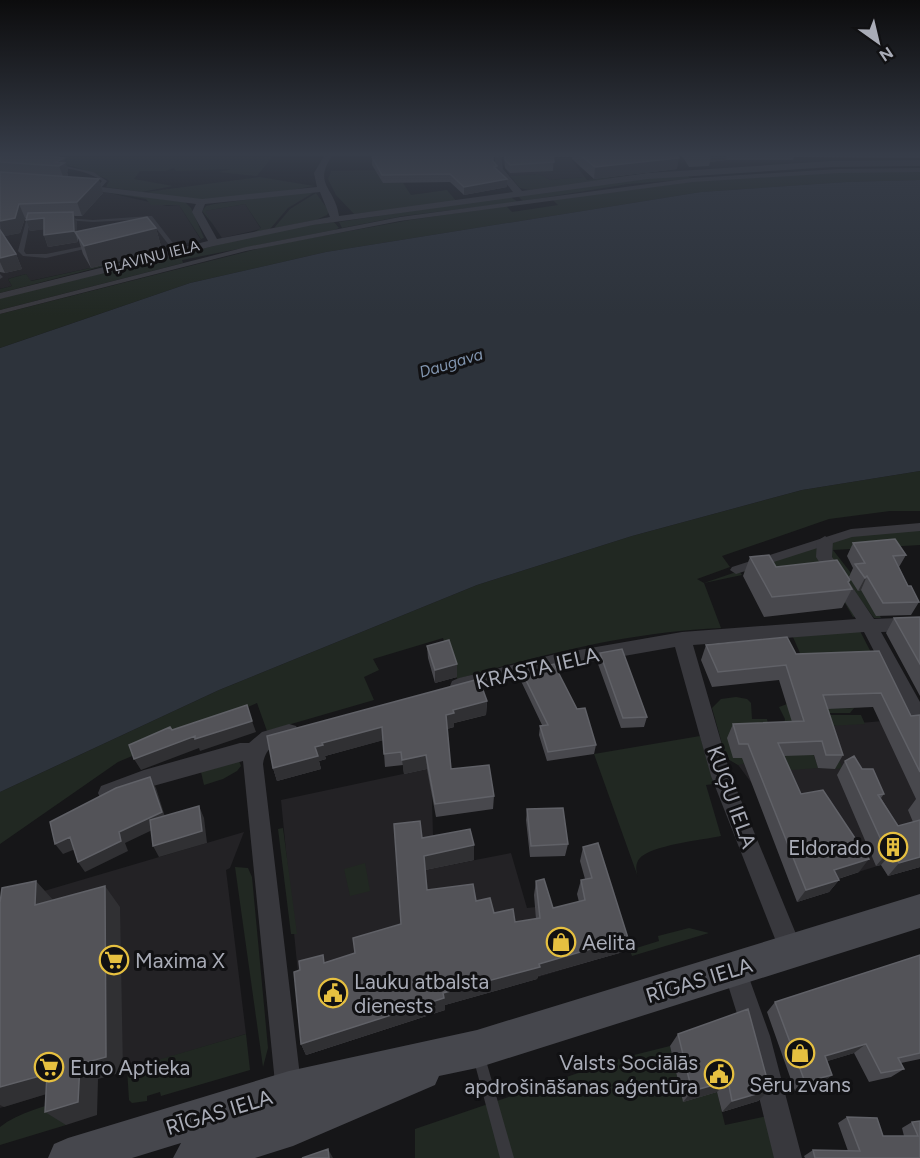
<svg xmlns="http://www.w3.org/2000/svg" width="920" height="1158" font-family="Figtree,sans-serif">
<rect width="100%" height="100%" fill="#161618"/>
<path fill="#232225" d="M503 157 570 158 585 177 550 180 539 174 510 176 502 163Z
M105 192 167 206 179 205 201 240 161 249 163 252 130 256V261H123L121 258 95 267 30 281 26 274 8 279 12 286 0 289V210Z
M245 204 261 229 222 238 204 211Z
M906 719 912 730 920 867 888 876 881 865 825 882 733 758 813 755 818 768 825 726Z
M431 768 434 868 511 853 527 908 545 906 551 922 576 916 592 961 444 1005 445 1010 306 1055 281 800Z
M244 832 230 868 226 870 246 1034 0 1108V904Z"/>
<path fill="#212822" d="M0 153H235L273 156 257 176 218 172 233 169 176 171 174 168 166 171H140L134 179 173 186 142 192 106 187 109 181 105 178 76 167Z
M377 170 383 183H403L411 195 447 190 457 202 354 214 336 195 328 179 331 171Z
M681 170 529 190 520 188 510 176 539 174 550 180 585 177 587 180Z
M846 172H920V180L847 182 701 192 326 252 190 283 0 348V314L273 245 410 220 506 206 512 212 558 205 553 200 697 181Z
M686 174 691 179 628 184 523 201 517 195Z
M260 177 314 186 245 198 192 200 146 192Z
M105 192 185 202 191 208 204 238 179 245 201 239 179 205H151L146 199Z
M307 192 313 193 288 208 270 229 255 232 261 228 245 204 205 211 213 224 202 211 206 206 214 204Z
M316 193 329 211 327 215 316 220 274 228 290 209Z
M509 196 518 202 403 216 342 228 339 222Z
M334 222 339 228 334 230 182 260 183 263 0 310V298L284 229Z
M121 258 123 261 0 293V289L12 286 8 279 26 274 31 281 95 267Z
M920 471V511H890L829 519 722 556 730 567 697 579 704 583 739 571 742 575 704 583 721 628C629 632 545 654 457 679L443 638 373 659 379 670 364 677 374 700 267 731 257 703 118 762 0 844V792L219 690 477 585 632 536 802 490Z
M920 530V545L833 550 872 600 881 618H874L832 561 828 545 850 536Z
M817 546 856 616 853 617 831 579 746 575 743 570Z
M860 631 898 705 832 709 854 708 850 713H826L793 637Z
M736 697 747 699 751 703 752 719H767L768 724H784L785 719 779 707 790 703 824 715H861L865 724 829 726 842 768 835 769 804 725 818 768 792 770 782 765 750 762 738 765 726 758 712 708 721 699Z
M700 736 714 784 706 785 721 836C703 840 650 845 639 859 635 865 636 871 638 877L594 754Z
M239 761 241 766 237 771 223 779 204 785 201 772Z
M283 828 297 934H291L278 829Z
M365 863 370 891 350 896 344 869Z
M235 867 248 868 252 877 268 1048 263 1067Z
M689 928 709 933 632 956 630 950 659 941 658 936Z
M246 1034 250 1070 161 1096 160 1092 147 1096V1101L132 1103 129 1100 127 1069Z
M670 1046 683 1101 717 1092 725 1125 772 1115 782 1158H415V1129L622 1058Z
M66 1099V1125L0 1145V1127C19 1112 44 1107 66 1099Z"/>
<path fill="#2d333b" d="M920 180V471L802 490 632 536 477 585 219 690 0 792V348L190 283 326 252 701 192 847 182Z"/>
<g fill="none" stroke-linecap="round" stroke-linejoin="round">
<path fill="#38383d" fill-rule="evenodd" d="M65 166 93 172 107 181 101 188H97V186L102 181C91 173 78 170 63 168V166Z
M150 216H152L179 251V253H175L149 219 93 222 65 220 63 219 65 218 93 220Z
M34 219 36 220 30 222 24 251 26 254H46L90 245 93 247 46 258 23 256 18 251 26 221Z
M0 274 3 277 0 279Z
M479 1051 484 1052 485 1057 514 1158H500L473 1057 474 1052Z"/>
<path fill="#38383d" fill-rule="evenodd" d="M920 168V172L839 173 693 182 400 221 246 251 0 314V310L246 247 400 217 693 178 839 169Z
M920 523V531L852 537 736 574 730 570 732 567 851 529Z"/>
<path fill="#38383d" fill-rule="evenodd" d="M326 153H334C311 185 335 186 339 216L513 192 495 169V153H501L503 169 522 191 648 173 832 161 920 160V166L832 167 648 179 313 225 214 246 0 299V293L208 241 192 212 196 204 79 189 75 186 76 184 202 199 317 187 314 173ZM320 192 330 217 217 239 202 212 205 204Z
M825 536 833 541 832 557 874 619 920 617V631L881 632 920 702V728L913 726 864 632 693 645 731 776 803 951 799 959 791 963 783 959 711 776 675 647 556 668 459 694 452 691 450 686 452 681 459 678 556 654 682 632 856 619 816 557 817 541Z
M289 724 296 726 299 732 296 738C279 744 266 744 263 764L302 1093 298 1102 289 1106 280 1102 276 1093 243 761 146 788 108 802 101 800 98 793 101 786 144 770 240 743H249L262 732Z
M735 957 743 961 770 1036 802 1158H774L744 1036 723 969 727 961Z"/>
<path fill="#46474d" fill-rule="evenodd" d="M478 153H661L655 157H484Z
M920 894V928L477 1068 439 1076 435 1085 293 1146 255 1158H173L181 1143 132 1158H48L54 1144 68 1138 289 1071 477 1030Z"/>
</g>
<path fill="#48484d" d="M0 153H35V154L64 158 68 171 67 172 68 176 67 177 103 193 82 216H74L77 223V231L156 228 162 250 91 268 83 254 78 238V242L48 247 44 235V229L30 231 26 220 27 218H25L20 233 4 236 16 254 22 269 5 273 0 272Z
M504 153H554L553 171 510 173 505 168Z
M572 153H676L677 169 594 179 572 159Z
M680 153H920V158L794 157 793 160H726L710 162 709 166 689 167Z
M372 157 493 161 497 166 496 169 507 187 464 195 450 182 383 183 372 165Z
M853 543 906 555 899 567 908 586 919 602 911 615 876 616 861 590 858 591 849 577 853 568 847 556Z
M750 557 776 567 850 580 849 583 852 589 842 608 764 617 743 576Z
M920 617V696L886 633 894 618Z
M706 645 796 654 879 651 911 716 920 715V867L888 876 881 865 876 866 837 775 845 761 862 769 884 794 881 798 898 826 913 822 908 810 916 799 873 707 827 709 843 755 835 769 818 768 814 755 784 756 801 794 859 872 838 879 839 880 829 892 797 902 742 758H733L727 738 733 724 792 722 779 680 712 687 701 660Z
M427 646 457 677 435 683 428 658Z
M600 653 647 717 644 727 621 728 598 664Z
M522 672 577 709 596 745 594 754 547 761 539 735 540 726 542 725 521 681Z
M487 701 486 715 454 723V727L447 729 451 769 494 796 493 809 436 817 427 769 404 774 403 765 385 767 383 740 325 756 326 759 319 761 321 769 277 781 273 768Z
M527 809 568 844 565 856 530 857 526 820Z
M422 838 474 845V860L425 870 427 890 476 901 494 913 515 922 536 919 534 895 536 881 553 908 579 902 577 894 581 880 585 879 580 861 583 847 628 938 623 952 538 976 537 979 445 1005V1010L306 1055 301 1044 326 962 355 953 401 924Z
M920 955V1059L901 1063 904 1069 891 1077 869 1082 854 1053 827 1061 832 1075 821 1083 795 1091 767 1012 775 1002Z
M678 1034 770 1090 758 1101 722 1112 717 1092 683 1102 670 1046Z
M847 1117 883 1136H904L902 1128 912 1122 920 1121V1158H805L804 1156 813 1150 848 1151 838 1123Z"/>
<path fill="#303033" d="M708 153H728L726 160 710 162 711 155Z
M64 158 68 171 67 172 68 176 64 179 59 166 56 162Z
M679 158 677 169 594 179 595 167Z
M99 179 103 193 82 216 77 202Z
M507 179V187L464 195V187Z
M19 204 25 218 20 233 1 237 0 221Z
M73 212 77 223V235L75 232 78 242 48 247 44 235Z
M44 218 48 229 30 231 26 220Z
M156 228 162 250 91 268 84 246Z
M16 254 22 269 5 273 0 262V258Z
M867 576 861 590 858 591 865 578Z
M457 664V677L435 683V670Z
M487 701 486 715 454 723V727L446 729V715L453 710Z
M252 721 256 732 200 751 199 748 141 770 134 759 195 736Z
M382 727 384 740 325 756 326 759 319 761 321 769 277 781 273 768 315 747 322 743Z
M426 755 427 769 404 774 402 760Z
M150 777 156 788 167 823 125 843 128 851 85 872 78 862 119 832Z
M199 806 204 818 207 843 159 857 153 846Z
M70 837 78 848 63 854 55 844Z
M474 845V860L425 870 424 856Z
M892 852 881 865 876 866 887 853Z
M920 857V867L888 876 899 863Z
M869 859 859 872 825 883 834 870Z
M839 880 829 892 797 902 806 890Z
M36 881 54 901 35 905Z
M105 886 120 907 123 1072 98 1079 97 1115 66 1125 45 1112Z
M628 938 623 952 538 976 537 979 445 1005V1010L306 1055 301 1044 443 993 539 964Z
M866 1044 854 1053 815 1065 825 1056Z
M47 1074 66 1088 4 1107 0 1105V1087Z
M832 1075 821 1083 795 1091 805 1082Z
M728 1081 717 1092 683 1102 692 1091Z
M770 1090 758 1101 722 1112 732 1101Z
M328 1149 333 1158H329Z"/>
<path fill="#535358" stroke="#606167" stroke-width="1.5" d="M0 153H28L64 158 56 162 64 163 59 166 0 162Z
M377 153H493V161L497 166 494 167 507 179 464 187 450 174 382 175 372 157Z
M505 153H553L554 162 510 165 505 160Z
M578 153H676L679 158 595 167Z
M689 153H709L711 155 691 156Z
M0 172 99 179 77 202 19 204 15 218 0 221Z
M73 212 74 231 44 235V218L26 220 28 213Z
M147 217 156 228 84 246 75 232Z
M0 230 16 254 0 258Z
M895 539 906 555 893 556 908 586H911L919 602 883 603 867 576 865 578 855 564 865 563 853 543Z
M769 555 776 567 837 560 850 580 848 582 852 589 772 597 750 557Z
M920 617V664L894 618Z
M787 637 796 654 879 651 911 716 920 715V772L881 693 823 695 843 755H826L822 741 778 743 801 794 823 790 869 859 834 870 839 880 806 890 748 744H739L733 724 804 721 786 665 718 672 706 645Z
M449 640 457 664 435 670 427 646Z
M622 649 647 717 623 718 600 653Z
M554 664 577 709 585 708 596 745 548 752 540 726 548 725 522 672Z
M479 679 487 701 453 710 454 713 446 715 451 769 489 765 494 796 435 804 426 755 402 760 401 752 384 754 382 727 322 743 323 745 315 747 318 756 273 768 267 736Z
M247 705 252 721 249 722 195 739V736L134 759 129 745 170 727 172 730Z
M854 756 862 769H873L884 794 878 795 898 826 920 820V857L899 863 892 852 887 853 845 761Z
M150 777 162 812 119 832 121 841 78 862 70 837 55 844 50 822 116 788Z
M199 806 202 831 153 846 150 820Z
M563 808 568 844 531 846 527 809Z
M420 821 422 838 470 829 474 845 424 856 427 890 473 884 476 901 490 898 494 913 513 909 515 922 540 918 536 881 544 879 553 908 585 900 581 880 592 878 583 847 598 843 628 938 539 964 540 967 443 993 444 998 301 1044 294 972 300 970 299 961 323 955 324 963 355 953 353 938 401 924 394 824Z
M36 881 35 905 105 886 106 1057 80 1064 78 1102 45 1112 47 1074 0 1087V903L2 888Z
M920 955V1053L898 1058 904 1069 881 1073 866 1044 825 1056 832 1075 805 1082 775 1002Z
M748 1009 770 1090 732 1101 728 1081 692 1091 678 1034Z
M847 1117 877 1118 883 1136H918L912 1122 920 1121V1158H815L813 1150 860 1151Z
M328 1149 329 1158H302Z"/>
<linearGradient id="sky" x2="0" y2="1"><stop stop-color="#0c0c0d"/><stop offset="0.49" stop-color="#363c48"/><stop offset="1" stop-color="#363c48" stop-opacity="0"/></linearGradient>
<rect width="920" height="315" fill="url(#sky)"/>
<defs>
<g id="building-ring" transform="scale(1.5)"><circle r="9.5" fill="#111113" stroke="#e6c040" stroke-width="1.5"/><path d="M-4-6H4V6H1V3H-1V6H-4ZM-2.5-4.3h1.7v1.8h-1.7ZM.8-4.3h1.7v1.8H.8ZM-2.5-1h1.7V.8h-1.7ZM.8-1h1.7V.8H.8Z" fill="#e6c040"/></g>
<g id="shop-ring" transform="scale(1.5)"><circle r="9.5" fill="#111113" stroke="#e6c040" stroke-width="1.5"/><path d="M-5-2.5h2.3a2.7 3.5 0 0 1 5.4 0H5L5.5 6h-11ZM-1.5-2.5h3a1.5 2.3 0 0 0-3 0Z" fill="#e6c040"/></g>
<g id="supermarket-ring" transform="scale(1.5)"><circle r="9.5" fill="#111113" stroke="#e6c040" stroke-width="1.5"/><path d="M-6-5.5h2.5l.6 2H6L4.5 2H-2.5L-4.4-4H-6ZM-1.5 3.2a1.3 1.3 0 1 0 .1 0ZM3 3.2a1.3 1.3 0 1 0 .1 0Z" fill="#e6c040"/></g>
<g id="civic-ring" transform="scale(1.5)"><circle r="9.5" fill="#111113" stroke="#e6c040" stroke-width="1.5"/><path d="M-.6-6.5H3V-4.5H.6V-3L4-1V1h2V6H-6V1h2V-1L-.6-3ZM-1.2 2.5V6h2.4V2.5Z" fill="#e6c040"/></g>
</defs>
<g fill-rule="evenodd">
<use href="#building-ring" x="893" y="847"/>
<use href="#shop-ring" x="561" y="942"/>
<use href="#supermarket-ring" x="114" y="960"/>
<use href="#civic-ring" x="333" y="993"/>
<use href="#shop-ring" x="800" y="1053"/>
<use href="#supermarket-ring" x="49" y="1067"/>
<use href="#civic-ring" x="719" y="1074"/>
</g>
<g text-anchor="middle" dominant-baseline="central" stroke-width="6" stroke-linejoin="round" paint-order="stroke">
<g font-size="15" fill="#a9acb7" stroke="#111113">
<text transform="translate(152 257) rotate(-14)">PĻAVIŅU IELA</text>
</g>
<g font-size="16" font-style="italic" fill="#8296b0" stroke="#111113">
<text transform="translate(451 363) rotate(-17)">Daugava</text>
</g>
<g font-size="21" fill="#a9acb7" stroke="#111113">
<text transform="translate(537 668) rotate(-13)">KRASTA IELA</text>
<text transform="translate(732 797) rotate(70)">KUĢU IELA</text>
<text transform="translate(699 980) rotate(-17)">RĪGAS IELA</text>
<text transform="translate(219 1112) rotate(-17)">RĪGAS IELA</text>
</g>
<g font-size="21" fill="#a9acb7" stroke="#111113" text-anchor="start">
<text x="872" y="847" text-anchor="end">Eldorado</text>
<text x="582" y="942">Aelita</text>
<text x="135" y="960">Maxima X</text>
<text x="354" y="981">Lauku atbalsta<tspan x="354" dy="24">dienests</tspan></text>
<text x="698" y="1062" text-anchor="end">Valsts Sociālās<tspan x="698" dy="24">apdrošināšanas aģentūra</tspan></text>
<text x="70" y="1067">Euro Aptieka</text>
<text x="800" y="1084" text-anchor="middle">Sēru zvans</text>
</g>
</g>
<g transform="translate(878 42) rotate(146)" stroke="#111113" stroke-width="4.5" paint-order="stroke">
<path d="M0-4.5L10 22L0 15L-10 22Z" fill="#a9acb7"/>
<text y="-9" font-size="16" font-weight="bold" text-anchor="middle" fill="#a9acb7">N</text>
</g>
</svg>
